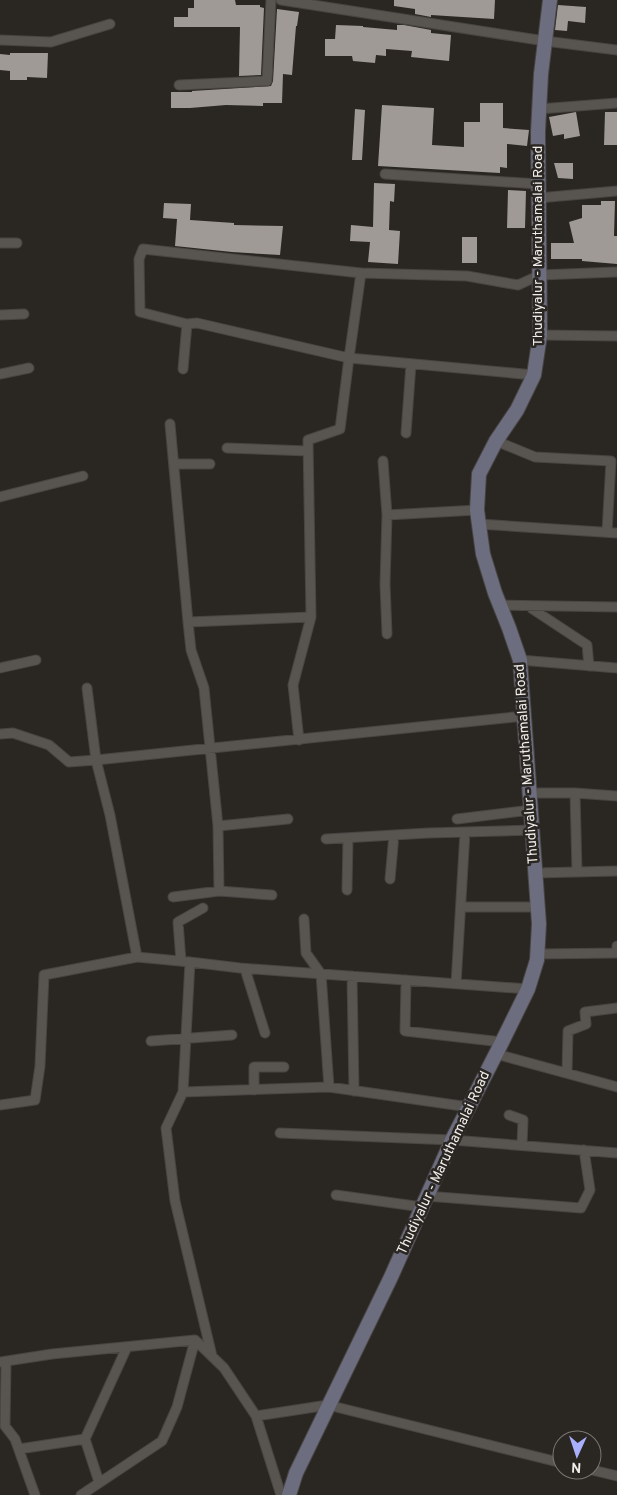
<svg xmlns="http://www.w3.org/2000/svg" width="617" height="1495" font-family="Overpass,sans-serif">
<rect width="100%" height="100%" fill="#2a2622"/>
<path fill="#9f9a95" d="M194 0H235L236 5H260V7L264 8 261 75 239 76 240 27H174V17H188V8H194Z
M394 0H495L494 19 431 15V17L415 14V9L394 6Z
M558 5 586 7 585 23 568 21 567 31 555 30Z
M277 9 299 12 297 26H296L292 75 283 74 282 103H263V106L226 105 190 108H171V92H192V91L271 86 273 81Z
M336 25 363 26V27L397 30V25H404L431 30V33L451 35 449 61 411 57 412 51 386 49V56L376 55 375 63 353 61 352 56H325V39H335Z
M10 53H48L47 78 27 77V80H10V71L0 70V54L10 55Z
M480 103H503V128L529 130 527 146 507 144V168L500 167V173L378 166 382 105 434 108 432 145 464 147V122H480Z
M355 109 365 110 362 160H352Z
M576 112 580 136 564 139V134L553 136 549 117Z
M605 112H617V145H604Z
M554 163H573V179L558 178Z
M374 183 395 184 394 202 390 201 389 230 400 231 398 264 368 262 370 242 350 241 351 225 373 227Z
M508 190 526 191 525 228H507Z
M601 201H615L614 236H617V264L582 261V259H551V243H574L569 222 582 218V205H601Z
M164 203 191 204 190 220 234 223V225L283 226 280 255 232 252 175 246 177 219 163 218Z
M462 237H477V263H462Z"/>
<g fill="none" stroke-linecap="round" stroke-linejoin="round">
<g stroke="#484442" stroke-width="11">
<path id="minor" d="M281 0 545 41 617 50
M0 40 51 42 110 24
M179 85 267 81 271 0
M539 109 617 103
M385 174 538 184
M538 198 617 191
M0 243H17
M143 249 361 273 349 358 197 323 187 324 140 312 139 259Z
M361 273 467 276 518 285 540 275 617 272
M0 315 24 314
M540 335 617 336
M183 369 187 324
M0 374 29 368
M170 424 188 622 311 617
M406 433 411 364
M496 441 535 457 611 461 607 532
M227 448 308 451
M383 461 387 515 385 584 387 634
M174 464H210
M0 497 83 476
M387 515 477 510
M479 524 617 533
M500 605 617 607
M528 606 587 645 589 666
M188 622 191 650 204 688 218 826 219 891
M520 660 617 668
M0 668 36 660
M0 734 13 733 49 745 69 762 96 760 87 688
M299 740 293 685 311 617 308 440 340 429 349 358 534 375
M529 793H575L617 796
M575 793 577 872
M457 819 531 810
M218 826 288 819
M326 839 428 833 532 830
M535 873 617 871
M390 879 394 835
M347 890 348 838
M173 897 219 891 272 895
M461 907H538
M304 919 306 953 321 974 329 1087
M537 954 617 953V946
M181 961 178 922 203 908
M190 962 137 957 110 815 96 760 524 716
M245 969 265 1033
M352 976 354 1091
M406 980 405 1031 502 1042
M456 984 465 832
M151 1041 232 1035
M496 1054 617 1087
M567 1073 568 1031 586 1024 585 1012 617 1008
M254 1090V1067H284
M183 1092 166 1128 175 1201 212 1356
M0 1105 35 1100 40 1066 44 975 137 957
M469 1107 329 1087 183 1092 190 962 240 968 528 989
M509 1115 523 1120 522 1145
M280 1133 452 1140 617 1153
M336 1195 422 1207
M426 1196 581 1208 590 1190 584 1150
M0 1362 52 1354 195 1340 224 1368 256 1416 328 1405 562 1463
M6 1362 5 1426 15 1439 35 1495
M256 1416 281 1495
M85 1439 99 1482
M19 1449 85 1439 127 1347
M592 1470 617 1476
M81 1495 162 1441 177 1407 195 1340"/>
</g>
<g stroke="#484442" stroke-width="16">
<path id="secondary" d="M289 1495 296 1473 391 1277 452 1140 502 1042 528 989 537 960 539 924 520 660 509 628 495 593 483 554 477 510 479 474 496 441 517 410 534 375 540 335 538 132 541 74 550 0"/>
</g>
<use href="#minor" stroke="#58544f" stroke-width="9"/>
<use href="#secondary" stroke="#6d6d80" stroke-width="14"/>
</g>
<g text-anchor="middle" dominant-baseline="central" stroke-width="5" stroke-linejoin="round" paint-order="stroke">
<g font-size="14" fill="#f0edeb" stroke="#2a2622">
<text transform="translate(538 246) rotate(-90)">Thudiyalur - Maruthamalai Road</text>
<text transform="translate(527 764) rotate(-94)">Thudiyalur - Maruthamalai Road</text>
<text transform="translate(444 1163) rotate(-65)">Thudiyalur - Maruthamalai Road</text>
</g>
</g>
<g transform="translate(577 1455) rotate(183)"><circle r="24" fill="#2a2622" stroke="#797672"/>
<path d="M0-4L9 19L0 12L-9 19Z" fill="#a8b0fc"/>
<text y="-8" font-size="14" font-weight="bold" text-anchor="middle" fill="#f0edeb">N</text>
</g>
</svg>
